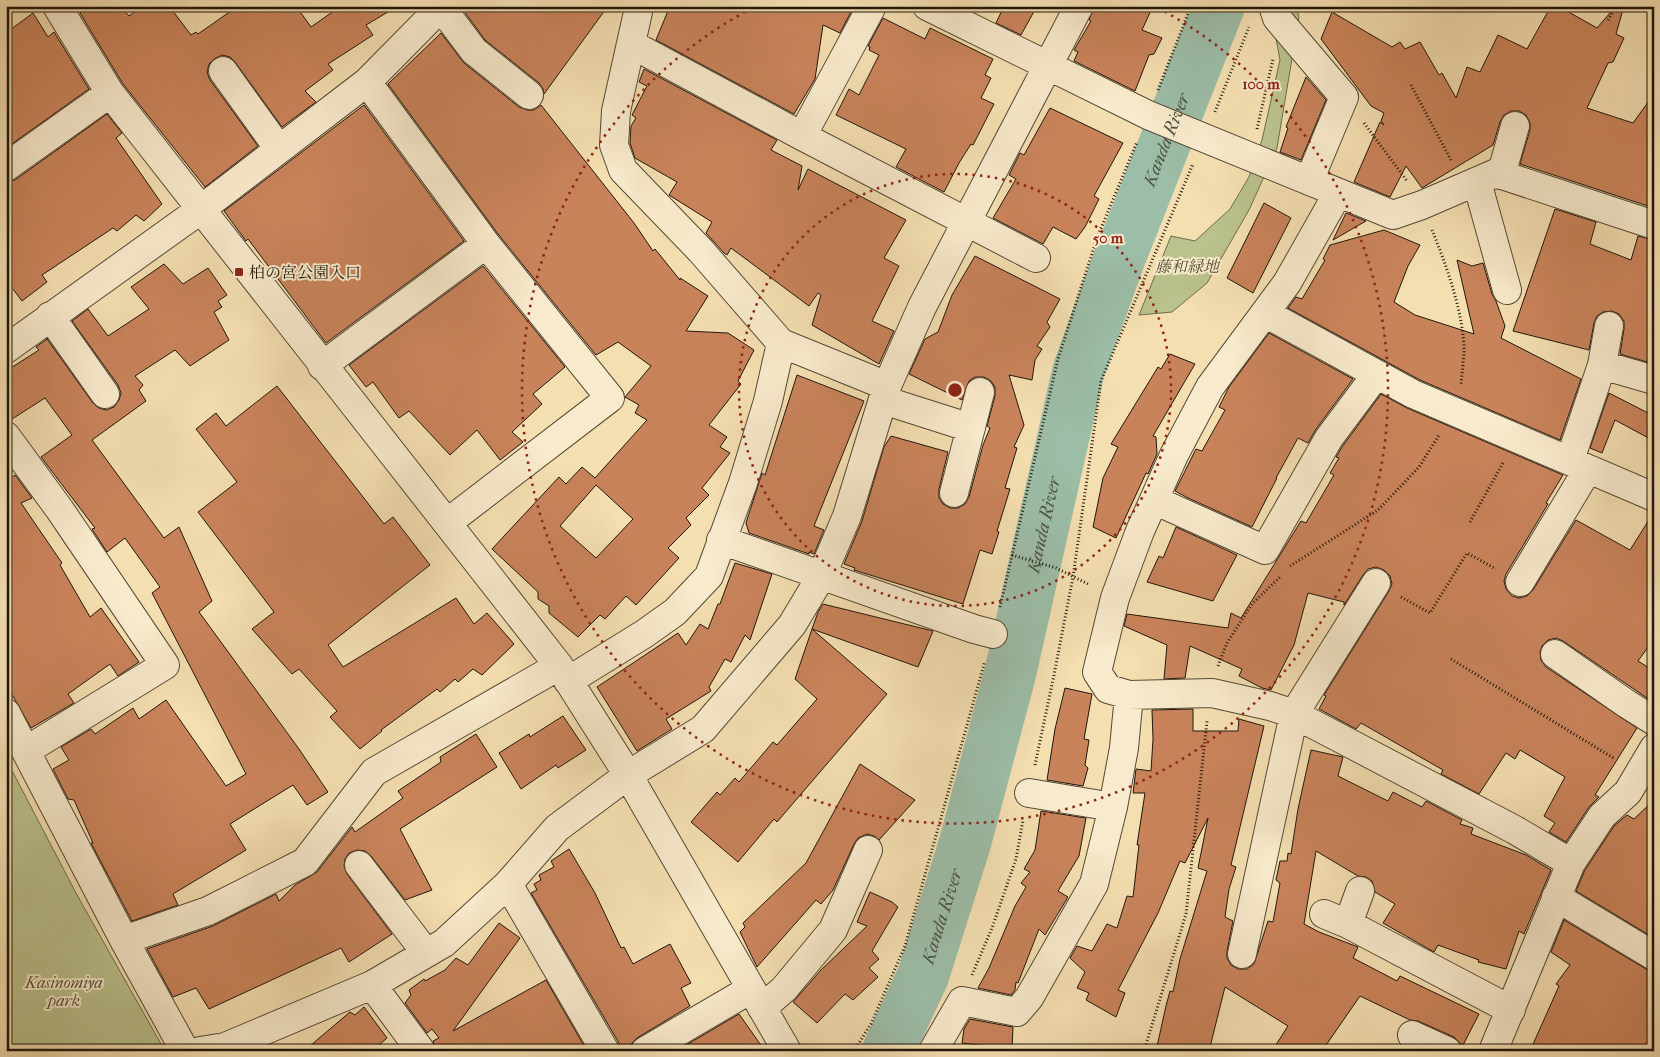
<svg xmlns="http://www.w3.org/2000/svg" width="1660" height="1057" font-family="'IM FELL French Canon','Noto Serif JP',serif">
<rect width="100%" height="100%" fill="#f4dfb1"/>
<filter id="stains"><feTurbulence type="fractalNoise" baseFrequency=".004" numOctaves="4"/><feColorMatrix values="0 0 0 0 .2 0 0 0 0 .09 0 0 0 0 .02 0 0 0 .5 -.17"/></filter>
<radialGradient id="worn" r=".72"><stop offset=".6" stop-color="#630" stop-opacity="0"/><stop offset="1" stop-color="#630" stop-opacity=".3"/></radialGradient>
<path fill="#bac28d" stroke="#6d6c4c" d="M1270 6H1296L1299 17 1277 148 1249 210 1207 283 1172 312 1139 315 1171 236 1195 241 1230 209 1249 177 1262 140 1280 60Z
M6 759 77 895 165 1051H6Z"/>
<g fill="none" stroke-linecap="round" stroke-linejoin="round">
<path stroke="#9cbda7" stroke-width="52" id="s1" d="M888 1051 923 976 965 843 1010 674 1078 372 1118 262 1219 6"/>
</g>
<path fill="#c9835b" stroke="#20160c" fill-rule="evenodd" d="M88 6H120L129 16 142 6H169L191 35 196 32 198 34 238 6H296L311 27 341 6H398L366 25 373 35 328 64 333 70 305 91 316 102 282 127 235 62 230 57 222 55 214 59 209 64 207 72 210 80 258 146 205 187 123 84 80 13Z
M469 6H608L544 94 543 89 539 83 485 40 464 11Z
M670 6H854L840 33 823 25 815 79 794 114 656 40Z
M1004 6H1037L1021 35 996 23Z
M1094 6H1153L1142 30 1162 38 1154 54 1149 55 1135 91 1074 61 1078 52 1074 50 1091 21 1089 20Z
M1551 6H1558L1597 28 1616 6H1624L1616 34 1624 38 1613 62 1608 63 1587 108 1633 123 1654 94V208L1520 164 1530 130V123L1526 115 1519 111H1511L1504 115 1500 122 1493 145 1422 188 1406 166 1390 197 1354 182 1380 122 1384 125 1381 121 1384 113 1371 106 1321 39 1332 12 1392 47 1400 42 1405 49 1420 42 1439 75 1442 73 1456 98 1467 67 1480 72 1498 35 1527 49Z
M33 13 48 37 54 32 89 89 6 148V33Z
M883 18 925 39 930 28 993 59 985 75 991 78 981 98 994 104 973 145 971 144 959 163 944 192 896 167 906 149 836 115 849 89 859 95 879 55 869 50 870 47 868 46Z
M441 33 464 63 519 107 527 110H534L541 105 634 223 653 251 655 249 680 280V278L708 296 686 331 728 333 754 350 738 381 741 384 709 425 727 437 720 447 730 453 702 488 709 495 686 518 691 525 668 548 679 558 636 605 626 596 605 619 600 615 578 637 549 613V606L538 599V592L492 549 559 477 566 484 582 467 595 478 647 420 635 413 639 405 625 397 651 366 618 342 596 355 498 234 388 84ZM596 485 633 519 596 558 560 526Z
M644 69 777 140 771 150 802 166 798 190 808 169 906 220 884 258 899 266 872 321 894 331 879 364 812 325 821 295 818 293 809 306 731 248 727 255 724 253 706 233 712 222 669 195 677 182 635 158 630 143 631 126 636 118 632 115 647 86 639 82Z
M1306 77 1326 100 1301 160 1280 152 1288 128 1286 127Z
M364 105 464 241 326 343 248 239 246 241 224 211Z
M1050 108 1123 143 1094 196 1099 199 1085 227 1076 239 1053 227 1043 244 993 218 1016 179 1009 175 1020 153 1024 155Z
M107 114 122 133 116 138 162 204 144 221 136 215 117 231 113 228 42 275 47 282 22 301 6 280V182L15 180Z
M1264 203 1291 218 1253 293 1227 278Z
M1555 209 1596 222 1590 244 1631 260 1638 236 1654 240V364L1620 354 1624 329V321L1619 314 1612 311 1603 312 1597 316 1594 323 1589 350 1513 331Z
M1346 213 1366 221 1333 240Z
M1384 230 1420 245 1408 266 1394 302 1415 315 1474 334 1457 260 1472 266 1483 263 1492 294 1496 301 1505 326 1501 338 1581 379 1560 440 1420 380 1288 308 1296 297 1302 299 1325 260 1323 259 1330 245Z
M975 256 1060 299 1047 322 1050 327 1037 346 1042 349 1035 360 1032 380 1009 375 1024 425 1014 447 1017 448 1005 488 1010 489 997 531 999 532 992 554 980 550 963 604 854 570 855 568 844 564 862 521 884 447 891 436 948 452 939 489V498L943 504 950 508H958L965 504 969 497 983 445 990 428 987 426 995 396V387L991 381 984 377H975L969 381 962 400 909 374 925 339 938 332 952 295Z
M164 264 183 284 208 268 227 295 218 301 222 307 214 312 229 340 190 366 175 350 135 376 143 385 139 390 146 401 92 440 164 538 179 527 212 601 199 612 299 749 328 792 307 805 293 785 230 824 246 850 173 894 178 905 132 921 91 843H93L74 800 68 799 53 769 69 760 61 747 91 729 95 734 133 708 139 719 166 700 226 786 246 774 152 593 160 587 125 538 107 552 92 529 95 528 41 457 72 435 45 398 9 421H6V371L39 350 36 347 47 339 93 403 99 408 106 410 114 407 119 400 121 393 118 385 72 321 88 309 108 336 149 309 131 287Z
M483 266 565 367 533 394 542 404 512 432 523 442 500 460 477 430 450 455 409 411 399 418 373 382 366 387 349 365Z
M1269 333 1353 379 1316 429 1308 443 1298 438 1276 478H1277L1252 527 1188 498 1175 491 1196 449 1202 451 1225 410 1219 407 1229 387Z
M1170 354 1195 364 1153 436 1156 437 1157 454 1148 474 1146 473 1116 538 1093 527 1103 478 1118 447 1111 444 1158 367 1161 369Z
M797 375 864 401 814 526 824 530 814 554 809 552V554L749 533 746 523 762 473 765 475Z
M277 386 384 524 393 517 430 565 328 645 343 667 456 598 474 624 487 613 514 644 482 675 473 669 458 682 455 679 440 692 437 689 381 730 382 731 360 749 330 717 337 711 299 669 292 674 252 629 274 612 198 512 237 482 196 429 216 413 226 426Z
M1609 393 1654 416V441L1615 420 1602 453 1590 448Z
M1381 394 1407 408 1563 475 1546 503 1548 504 1506 574 1504 581 1506 589 1512 596 1519 598 1527 596 1533 590 1576 520 1630 550 1654 512V639L1638 661 1654 671 1653 702 1563 641 1556 638 1548 640 1542 646 1540 652 1541 660 1546 667 1637 728 1595 795 1599 797 1589 807 1566 842 1549 832 1555 823 1544 816 1565 777 1520 750 1515 759 1506 753 1479 794 1441 774 1443 770 1361 723 1356 729 1319 709 1326 696 1324 695 1389 591 1392 584 1390 576 1384 570 1376 567 1368 569 1363 575 1344 605V602L1308 593 1294 645 1271 690 1262 688 1239 676 1242 669 1190 646 1185 678 1164 679 1167 645 1124 626 1127 614 1228 628 1231 613 1241 618 1301 521 1306 523 1334 475 1330 473 1339 458 1336 457 1342 447Z
M15 475 32 498 21 503 62 563 60 565 90 617 101 608 139 662 118 676 110 664 68 694 74 703 31 728 6 684V481Z
M1176 527 1237 555 1213 601 1147 582 1159 556 1163 558Z
M735 563 772 574 750 640 745 635 731 662 725 659 709 687 711 691 666 719 672 729 637 751 597 687 678 633 686 645 700 624 708 629 718 604H720Z
M823 604 933 631 918 667 812 629 818 612Z
M812 629 887 694 777 822 774 819 738 862 691 822 717 792 720 795 735 778 739 782 773 742 777 745 817 699 795 679Z
M1065 688 1092 694 1084 739 1089 740 1085 765 1088 768 1083 786 1047 780 1055 729Z
M1193 709V731H1238L1239 719 1264 726 1231 865 1236 867 1229 889 1225 917 1233 921 1227 951V958L1231 965 1238 969H1247L1254 964 1268 921 1273 922 1280 883 1276 880 1280 861H1287L1288 853 1291 854 1298 809 1311 750 1343 757 1338 776 1388 801 1393 792 1422 807 1426 801 1462 820 1460 824 1473 828 1471 834 1526 855 1551 870 1524 934 1519 931 1506 969 1478 962 1479 960 1438 945 1434 952 1383 923 1395 904 1375 892 1372 881 1366 877 1358 876 1316 851 1304 924 1319 932 1358 947 1353 958 1397 981 1400 976 1479 1014 1462 1047 1459 1042 1454 1037 1418 1021 1410 1020 1360 996 1322 1051H1272L1288 1026 1225 987 1209 1051H1156L1166 1006 1170 991 1173 992 1180 959 1207 871 1198 868 1208 818 1185 863 1180 861 1158 913 1118 990 1125 993 1116 1017 1086 1000 1089 993 1077 988 1085 972 1070 958 1077 946 1092 951 1107 924 1117 928 1127 896 1133 897 1139 845H1137L1145 793H1133L1136 769 1151 771 1153 739 1152 710Z
M563 716 586 750 558 768 556 765 521 789 499 753 529 734 530 737Z
M476 734 497 767 400 829 432 890 405 900 371 856 365 851 357 850 349 853 345 859 344 866 347 874 392 934 349 962 341 948 209 1009 196 988 173 997 147 949 213 926 276 894 279 901 295 885 317 872 352 827 355 832 403 798 398 791 441 762 440 757Z
M860 764 915 800 879 840 874 836 867 834 858 838 854 844 833 890 821 904 816 900 757 967 740 932 745 927 743 923 806 863Z
M1654 800V938L1576 891 1585 870 1614 826 1627 815 1634 819Z
M1041 811 1086 818 1079 856 1058 891 1068 897 1045 935 1039 929 1018 983 1016 982 1015 990 1011 995 978 988 989 968 1015 906 1026 887 1021 883 1030 872 1024 869 1035 850Z
M569 849 595 893 621 948 624 947 633 964 670 944 691 983 681 988 690 1006 637 1038 631 1044 629 1051H621L619 1043 531 893 537 890 534 884 541 880 539 875 554 867 551 861Z
M870 892 892 902 898 907 872 951 879 959 869 968 878 977 853 1000 845 994 817 1023 793 1002 821 970 867 926 857 922Z
M1564 920 1646 969 1654 972V1051H1530L1559 986 1556 984 1570 965 1551 952Z
M499 923 520 938 453 1031 546 980 587 1051H436L433 1041 439 1038 432 1029 427 1033 405 1003 411 995 409 990 424 979 425 981 445 970 456 958 468 965Z
M364 1007 387 1038 372 1051H304L350 1012 355 1015Z
M739 1014 765 1051H676Z
M970 1019 1013 1027 1012 1049 962 1043 964 1029Z"/>
<g fill="none" stroke-linecap="round" stroke-linejoin="round">
<g stroke="#554835" stroke-width="30">
<path id="minor" d="M57 6 110 93 559 666 628 775 787 1051
M638 6V12L616 111 614 145 623 170 701 251 781 343 887 386
M927 6 1148 115 1393 215 1422 205 1496 173 1654 225
M1273 6 1277 18 1344 97 1309 181
M441 7 474 51 529 95
M631 44 802 136 1036 258
M223 71 279 149
M367 82 486 244 610 398 447 523
M802 136 872 6
M6 167 110 93
M1501 175 1515 126
M1477 182 1507 290
M1338 193 1287 283 1210 387 1174 455 1140 531 1115 598 1097 672 1108 689 1129 695 1212 693 1270 706 1294 714 1515 830 1571 863
M1265 313 1413 394 1654 497
M50 316 105 394
M6 349 200 210 367 82 442 6
M1602 365 1654 380
M322 366 486 244
M883 400 971 428
M6 436 60 510 165 665 27 750
M1570 460 1602 365 1609 326
M954 493 980 392
M1154 500 1265 550 1329 438 1376 375
M721 540 974 629 993 634
M1520 582 1588 469
M1555 654 1627 704 1654 721
M568 681 644 634 675 612 709 576 743 483 768 401 781 343
M6 713 124 940 185 1051
M1029 793 1113 807
M359 865 426 953
M508 884 605 1051
M1556 897 1654 956
M1324 914 1348 924 1511 1010
M1348 924 1360 891
M124 940 208 911 305 862 374 772 559 666
M1242 954 1294 714 1376 583
M372 985 421 1051
M762 1008 784 989 833 930 868 850
M1412 1035 1447 1051
M200 1051 225 1047 372 985 444 943 508 884 557 828 628 775 703 729 792 625 822 575 847 516 887 386 922 307 1079 6
M645 1051 751 989
M933 1051 962 1001 1017 1012 1029 998 1094 884 1113 807 1124 748 1129 695
M1493 1051 1571 863 1602 816 1628 792 1654 748"/>
</g>
<path stroke="#20160c" stroke-width="3" stroke-dasharray="1 2.5" stroke-linecap="butt" d="M1608 20 1616 6
M1411 85 1452 162
M1158 90 1191 6
M1215 112 1249 27
M1364 123 1407 181
M1257 129 1273 59
M1432 230C1446 264 1465 317 1464 354 1463 364 1462 374 1461 384
M1470 522 1503 463
M1012 555 1056 568 1090 585
M1290 566 1378 510 1419 467 1439 435
M1401 597 1430 613 1467 553 1496 569
M1000 607 1058 359 1097 238 1137 142
M1451 659 1615 759
M1218 666 1227 643 1252 604 1281 576
M1035 765 1054 675 1073 577 1101 381 1193 164
M972 975 992 928 1016 859 1023 820
M118 1051 136 1046 151 1048
M854 1051 871 1024 905 946 985 661
M1144 1051 1186 914 1207 721"/>
<use href="#minor" stroke="#f8eacc" stroke-width="28"/>
</g>
<g fill="none" stroke="#8f2418" stroke-width="2.5" stroke-dasharray="2.5 5">
<circle cx="955" cy="390" r="216"/>
<path d="M1158 8A433 433 0 1 1 752 8"/>
</g>
<rect fill="#8f2418" stroke="#f8eacc" stroke-width="2" x="234" y="267" width="10" height="10" rx="2.5"/>
<g text-anchor="middle" dominant-baseline="central" stroke-width="4" stroke-linejoin="round" paint-order="stroke">
<g font-size="16" font-style="italic" fill="#565239" stroke="#f8eacc">
<text x="1187" y="266">藤和緑地</text>
<text x="64" y="982">Kasinomiya<tspan x="64" dy="18">park</tspan></text>
</g>
<g font-size="16" fill="#20160c" stroke="#f8eacc" text-anchor="start">
<text x="249" y="272">柏の宮公園入口</text>
</g>
<g font-size="18" font-style="italic" fill="#4b5042" stroke="#f8eacc">
<text stroke="none"><textPath href="#s1" startOffset="955">Kanda River</textPath></text>
<text stroke="none"><textPath href="#s1" startOffset="550">Kanda River</textPath></text>
<text stroke="none"><textPath href="#s1" startOffset="145">Kanda River</textPath></text>
</g>
</g>
<circle cx="955" cy="390" r="8" fill="#8f2418" stroke="#f8eacc" stroke-width="2.5"/>
<g font-size="15" text-anchor="middle" font-weight="bold" fill="#8f2418" stroke="#f8eacc" stroke-width="4" stroke-linejoin="round" paint-order="stroke">
<text x="1261" y="89">100 m</text>
<text x="1108" y="243">50 m</text>
</g>
<rect width="1660" height="1057" fill="none" stroke="#f4dfb1" stroke-width="25"/>
<rect x="8" y="8" width="1645" height="1042" fill="none" stroke="#20160c" stroke-width="2.5"/>
<rect x="12" y="12" width="1635" height="1032" fill="none" stroke="#20160c"/>
<rect width="100%" height="100%" filter="url(#stains)"/>
<rect width="100%" height="100%" fill="url(#worn)"/>
</svg>
